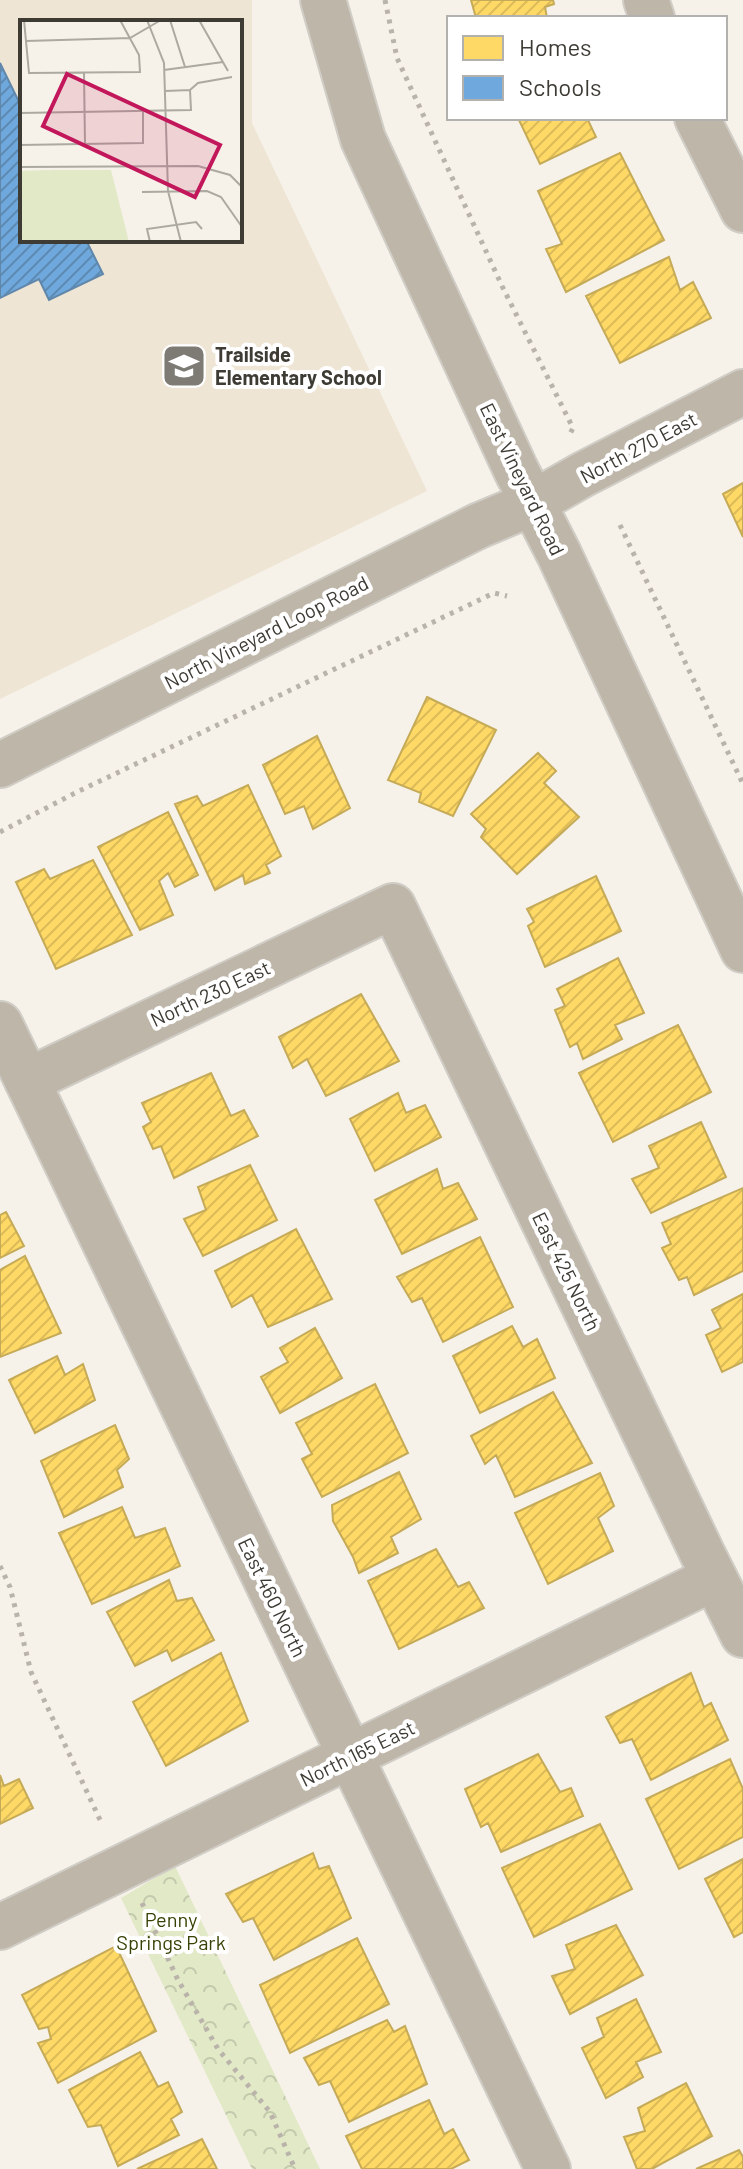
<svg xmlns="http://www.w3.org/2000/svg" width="743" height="2169" font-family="Barlow,sans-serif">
<defs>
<pattern id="park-crowns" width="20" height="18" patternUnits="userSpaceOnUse" patternTransform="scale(2)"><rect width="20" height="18" fill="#e2e9c7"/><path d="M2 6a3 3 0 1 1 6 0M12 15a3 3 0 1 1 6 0" fill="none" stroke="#c3c9ac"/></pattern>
<pattern id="homes-hatch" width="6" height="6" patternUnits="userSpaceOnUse" patternTransform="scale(2)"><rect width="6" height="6" fill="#ffd966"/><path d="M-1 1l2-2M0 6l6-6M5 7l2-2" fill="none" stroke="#dcbb59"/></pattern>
<pattern id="schools-hatch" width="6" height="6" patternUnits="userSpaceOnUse" patternTransform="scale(2)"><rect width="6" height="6" fill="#6fa8dc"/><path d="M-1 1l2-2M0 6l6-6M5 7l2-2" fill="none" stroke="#5d8ab3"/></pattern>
</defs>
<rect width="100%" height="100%" fill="#f6f2e9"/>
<path fill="#eee5d5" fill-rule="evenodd" d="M0 0H252V123L427 491 0 699ZM22 22H240V240H22Z"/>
<path fill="url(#park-crowns)" d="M175 1866 320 2169H252L121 1898Z"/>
<path fill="url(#homes-hatch)" stroke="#c5aa57" stroke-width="2" d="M471 0H553L554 4 545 7 547 18H476Z
M518 118H587L596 137 540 164Z
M620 153 664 240 566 292 546 249 562 244 538 191Z
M669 257 680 290 693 282 711 318 620 363 586 296Z
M743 483V537L723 494Z
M427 697 496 730 453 816 419 802 421 793 388 780Z
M317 736 350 808 313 829 304 806 285 814 263 765Z
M538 753 556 771 544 783 579 817 517 874 481 837 486 829 471 814Z
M248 785 281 856 266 865 270 873 245 884 243 875 215 890 175 804 197 796 203 806Z
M168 812 198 875 175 887 168 873 159 881 173 915 140 930 98 847Z
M93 860 132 935 56 969 16 882 44 869 50 879Z
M596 876 621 931 545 967 528 926 534 922 527 909Z
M618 958 644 1013 615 1025 622 1039 583 1059 577 1043 570 1047 555 1010 565 1006 557 989Z
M361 994 399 1061 326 1096 307 1059 293 1068 279 1037Z
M678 1025 711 1092 613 1142 579 1073Z
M211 1073 231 1116 244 1110 258 1136 174 1178 161 1146 153 1149 143 1127 151 1122 142 1103Z
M398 1093 406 1113 425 1105 441 1137 375 1171 350 1119Z
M701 1122 726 1177 651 1213 632 1179 659 1168 649 1146Z
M250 1165 277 1220 203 1256 184 1219 206 1210 198 1187Z
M437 1169 443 1189 458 1183 477 1219 402 1254 375 1200Z
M743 1188V1271L694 1295 687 1277 679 1280 662 1248 671 1244 662 1223Z
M6 1212 24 1246 0 1258V1215Z
M296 1229 332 1299 268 1327 252 1295 232 1307 215 1271Z
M480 1237 513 1307 443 1342 422 1298 412 1302 397 1277Z
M25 1256 61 1333 0 1357V1270Z
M743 1294V1362L722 1372 706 1335 721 1328 712 1310Z
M512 1326 523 1347 537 1339 555 1378 480 1413 453 1356Z
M315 1328 342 1378 280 1413 261 1377 288 1362 280 1348Z
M57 1356 65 1375 83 1364 95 1400 35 1433 9 1380Z
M375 1384 408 1453 322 1497 302 1459 312 1454 296 1423Z
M553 1392 592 1463 515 1497 496 1455 485 1464 471 1436Z
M115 1425 129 1459 117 1470 123 1487 64 1517 41 1461Z
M399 1472 421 1519 391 1537 398 1553 359 1573 353 1557 333 1521 332 1505Z
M600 1473 614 1506 598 1518 613 1551 548 1584 515 1513Z
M122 1507 135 1538 165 1528 180 1566 92 1604 59 1533Z
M436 1549 458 1587 469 1582 484 1608 399 1649 368 1581Z
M169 1580 177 1601 192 1598 214 1640 172 1661 167 1650 135 1666 107 1612Z
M221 1653 248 1721 166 1766 133 1702Z
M691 1673 704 1707 711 1703 728 1740 651 1780 632 1739 620 1743 606 1717Z
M538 1754 560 1792 571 1788 583 1816 501 1852 488 1823 481 1827 465 1789Z
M730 1759 743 1789V1837L679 1869 646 1799Z
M0 1775 4 1786 19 1779 33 1808 0 1824Z
M600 1824 632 1889 534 1937 502 1868Z
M313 1853 319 1869 329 1866 351 1918 274 1960 253 1918 243 1922 226 1894Z
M743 1859V1932L734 1937 705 1879Z
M616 1925 643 1975 570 2014 552 1976 575 1969 566 1945Z
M357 1938 389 2004 290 2053 260 1985Z
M116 1946 156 2031 58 2083 38 2043 51 2039 48 2027 39 2029 22 1995Z
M636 1999 661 2052 636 2062 643 2077 606 2098 582 2048 604 2037 597 2018Z
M387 2020 394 2032 405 2026 427 2084 349 2122 330 2081 319 2085 304 2058Z
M140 2052 158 2087 168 2082 182 2112 171 2119 179 2135 118 2166 101 2125 88 2127 69 2090Z
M686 2083 712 2136 652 2169H637L624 2137 645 2131 638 2108Z
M429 2100 444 2134 453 2129 469 2160 451 2169H362L346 2136Z
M202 2139 217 2169H137Z
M739 2150 743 2157V2169H696Z"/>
<path fill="url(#schools-hatch)" stroke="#6087aa" stroke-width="2" d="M0 63 22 108V240H86L103 274 49 300 39 279 0 298Z"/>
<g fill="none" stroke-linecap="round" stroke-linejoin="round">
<g stroke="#d0cdc6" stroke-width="48">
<path id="minor" d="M323 0 363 139 516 470 559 554 743 950
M646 0 652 18
M697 118 743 210
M0 765 478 526 533 503 582 475 743 392
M0 1024 548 2169
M27 1081 393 906 703 1555 743 1635
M0 1927 714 1578"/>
</g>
<path stroke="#b9b3aa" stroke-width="5" stroke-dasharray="4 6" stroke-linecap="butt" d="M385 0 397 58 502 286 573 428 569 436
M620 525 743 784
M0 832 77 792 494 593 507 596
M0 1566 10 1587 31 1672 101 1822
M142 1903 178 1980 218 2049 270 2112 295 2169"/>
<use href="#minor" stroke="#bfb6aa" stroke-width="44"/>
</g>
<defs>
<g id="school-square" transform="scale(2.3)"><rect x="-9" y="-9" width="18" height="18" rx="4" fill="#7e7b74" stroke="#fff"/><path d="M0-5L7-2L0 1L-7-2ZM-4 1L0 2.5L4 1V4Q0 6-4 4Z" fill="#fff"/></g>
</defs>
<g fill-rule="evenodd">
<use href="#school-square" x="184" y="366"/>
</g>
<g text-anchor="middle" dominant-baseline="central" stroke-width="8" stroke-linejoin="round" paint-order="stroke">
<g font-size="20" font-weight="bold" fill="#3e3b35" stroke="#fff" text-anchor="start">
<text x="215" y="354">Trailside<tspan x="215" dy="23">Elementary School</tspan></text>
</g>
<g font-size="20" fill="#3e3b35" stroke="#fff">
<text transform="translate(638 447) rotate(-28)">North 270 East</text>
<text transform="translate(523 479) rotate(64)">East Vineyard Road</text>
<text transform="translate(266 632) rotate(-27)">North Vineyard Loop Road</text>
<text transform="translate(210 993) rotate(-25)">North 230 East</text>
<text transform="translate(567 1271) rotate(64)">East 425 North</text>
<text transform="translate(273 1597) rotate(64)">East 460 North</text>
<text transform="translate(357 1753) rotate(-26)">North 165 East</text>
</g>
<g font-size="20" fill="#374205" stroke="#fff">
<text x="171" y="1919">Penny<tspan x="171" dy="23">Springs Park</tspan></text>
</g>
</g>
<g transform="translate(20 20)">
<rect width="222" height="222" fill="#f6f2e9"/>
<path d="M29 150H91L109 222H46Z" fill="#e2e9c7"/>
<path d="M29 150 48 222H0V151Z" fill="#e2e9c7"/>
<path fill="none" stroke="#aca9a1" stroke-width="2" d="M4 0 9 53 120 52 119 35 100 0M127 0 144 43 148 171 161 222M150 0 165 47M179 0 208 51M6 21 110 18 141 0M144 50 203 42M64 53 65 124M170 70 178 63 212 57M0 93 171 90 170 70 145 71M0 125 123 123V92M0 147 178 146 210 155 222 167M122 172 187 171 201 177 222 207M130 222 127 209 176 202 182 209"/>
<path fill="#c2185b" fill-opacity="0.15" stroke="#c2185b" stroke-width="4" d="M47 54 200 125 175 177 23 106Z"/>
<rect width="222" height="222" fill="none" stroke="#3e3b35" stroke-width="4"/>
</g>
<rect x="447" y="16" width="280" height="104" fill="#ffffff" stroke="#b2b1ae" stroke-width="2"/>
<rect x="463" y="36" width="40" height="24" fill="#ffd966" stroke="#b2b1ae" stroke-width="2"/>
<text x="519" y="56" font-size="24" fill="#3e3b35">Homes</text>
<rect x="463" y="76" width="40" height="24" fill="#6fa8dc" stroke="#b2b1ae" stroke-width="2"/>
<text x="519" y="96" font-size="24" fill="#3e3b35">Schools</text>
</svg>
